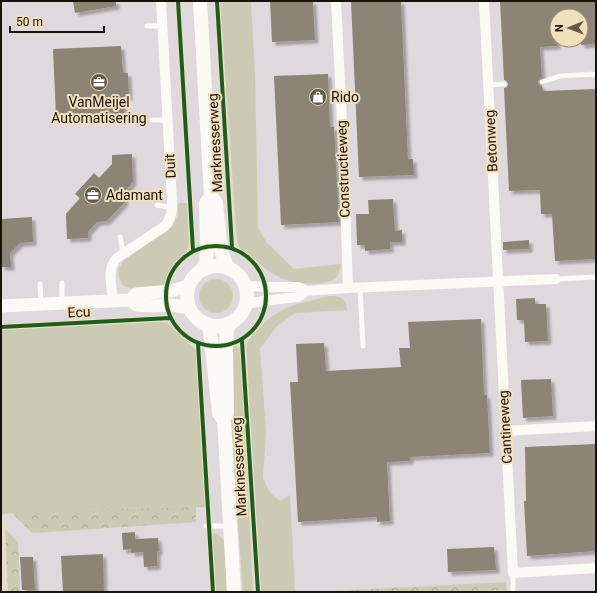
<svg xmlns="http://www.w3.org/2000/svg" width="597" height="593" font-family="Roboto,sans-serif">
<defs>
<pattern id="forest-crowns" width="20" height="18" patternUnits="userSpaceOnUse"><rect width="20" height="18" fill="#cccab2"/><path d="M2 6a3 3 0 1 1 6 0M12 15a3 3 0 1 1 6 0" fill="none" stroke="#afac98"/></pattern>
<filter id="shadow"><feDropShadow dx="3.5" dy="3.5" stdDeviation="1" flood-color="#0004"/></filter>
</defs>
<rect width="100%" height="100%" fill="#e6dcc9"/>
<path fill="#dfd8dc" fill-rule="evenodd" d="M1 1H596V592H9L7 520H1ZM557 16H581V40H557Z"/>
<path fill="#cccab2" d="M220 1H251L255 75 258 228 267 243 294 269 341 264C340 271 338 277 333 280 321 286 296 284 284 279 271 274 259 264 248 255 246 254 243 252 241 250 239 248 238 244 237 241Z
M180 203H186L187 204 189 243C187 254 183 254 177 261 170 269 166 278 164 288L137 290 124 286 119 278 118 270 124 260 172 227 178 215V204Z
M199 296a17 17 0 1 1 34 0a17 17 0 1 1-34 0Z
M330 296C341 296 346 298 347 310L295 313 276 327 260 349 266 431 263 478 270 493 280 501 290 495 295 592H261L247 360C247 355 246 349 247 344 249 338 253 333 258 329 273 313 287 306 309 301 316 300 322 297 330 296Z
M159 322 168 323 188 342 196 351 205 507 73 510 1 514V330Z
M235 346 239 348 241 354 253 592H243L231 430 230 348Z
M212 533C218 533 221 536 224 541L227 592H216Z"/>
<path fill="url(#forest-crowns)" d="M196 507V522L35 533H32L12 513 73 510Z
M5 529 18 542 20 592H8Z
M506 582 507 590 429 592H315Z"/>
<path fill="#8c8576" filter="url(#shadow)" d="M73 1H116V6L75 13Z
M270 1H313L315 40 272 42Z
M351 1H401L408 159H413L414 175 359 177Z
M500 1H596V44L581 45V16H557V46L540 47 542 78 539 79 538 82 539 85 542 86 543 91 596 89V259L555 261 552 214H541L540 190 509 191 504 88 507 87 508 84 507 81 504 80Z
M121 46 123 73H128L129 97H124V114L56 117 53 49Z
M328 74 330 127H334L339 222 281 225 274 76Z
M132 154 133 182 124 192 125 202 107 221 97 222 88 232V238L67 239 66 214 80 198 75 194 94 173 99 178 112 164V155Z
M393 199 395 231 402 230V242H390V249L365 251V245H357L356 214H369L368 200Z
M32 217 33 242 20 243 10 253 11 267H1V219Z
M529 240V249L503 250V242Z
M535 298V304H546L548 341 525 342 524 320H517L516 299Z
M481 319 484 395H487L490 453 410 457V461L387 462 390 521 377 522V517L298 522 290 382H298L296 344 324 343 326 371 401 367 399 348H410L408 322Z
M551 379 553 416 523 418 521 380Z
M596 444V551L527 556 524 501H526L525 447Z
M135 532V539L158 538 159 551 157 552V566L144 567 143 552 131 553V549L123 550 122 533Z
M494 547 496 570 448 572 447 549Z
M103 554 104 592H63L61 556Z
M20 557H33L35 590H22Z"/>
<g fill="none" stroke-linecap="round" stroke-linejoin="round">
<path stroke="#fbfaf7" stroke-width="5" d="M147 26H162
M542 82 560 76 596 74
M488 85 504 84
M152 120H167
M157 205 172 208
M120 237 122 247 125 252
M556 279 596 277
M62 283V302
M40 284 41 303
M360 288 363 346
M206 526H229
M513 573V589"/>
<path stroke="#fbfaf7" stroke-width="10" d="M336 1 343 143 348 288 556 279
M484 1 513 573 596 568
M244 283 251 286 262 287H298L306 291 348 288
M113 301C112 287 106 269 117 258L165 226C172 217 172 212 172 201L161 1
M245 306 252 303 263 301 298 297 306 291
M505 431 596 426"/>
<path stroke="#fbfaf7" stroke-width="13" d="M131 300 136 305 153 306 172 305 189 308
M1 306 131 300 136 294 171 291 188 286"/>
<path stroke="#fbfaf7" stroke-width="14" d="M200 1 211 196 216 203 221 250 225 262 228 268
M187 296a30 30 0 1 1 60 0a30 30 0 1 1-60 0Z
M203 269 206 262 207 250 206 203 211 196
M229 324 227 329 226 346 227 413 224 419 234 592
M207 325 210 330 219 413 222 418"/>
<g stroke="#f2e0bd" stroke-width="6">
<path id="cycleway" d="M178 1 193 250
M217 1 232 247
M166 296a50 50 0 1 1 100 0a50 50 0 1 1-100 0Z
M1 327 170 318
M242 341 258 592
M198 344 213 592"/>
</g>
<use href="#cycleway" stroke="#1b5e20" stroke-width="4"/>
</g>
<defs>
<g id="office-disc" transform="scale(0.9)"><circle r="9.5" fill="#61594a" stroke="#f2e0bd"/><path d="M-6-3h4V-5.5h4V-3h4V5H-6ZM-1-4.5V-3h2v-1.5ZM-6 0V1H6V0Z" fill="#fff"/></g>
<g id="shop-disc" transform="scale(0.9)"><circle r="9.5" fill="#61594a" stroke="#f2e0bd"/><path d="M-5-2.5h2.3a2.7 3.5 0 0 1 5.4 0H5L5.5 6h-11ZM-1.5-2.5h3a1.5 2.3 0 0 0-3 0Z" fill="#fff"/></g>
</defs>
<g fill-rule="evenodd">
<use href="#office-disc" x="99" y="82"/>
<use href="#shop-disc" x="318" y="97"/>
<use href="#office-disc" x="93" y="195"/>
</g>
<g text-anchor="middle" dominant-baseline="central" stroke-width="4" stroke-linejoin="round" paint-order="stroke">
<g font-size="14" fill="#191206" stroke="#f2e0bd" text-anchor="start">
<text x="331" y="97">Rido</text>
<text x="99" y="102" text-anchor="middle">VanMeijel<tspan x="99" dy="16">Automatisering</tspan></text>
<text x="106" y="195">Adamant</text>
</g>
<g font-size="14" fill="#191206" stroke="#f2e0bd">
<text transform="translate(491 141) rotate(-93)">Betonweg</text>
<text transform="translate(215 143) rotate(-93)">Marknesserweg</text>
<text transform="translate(170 166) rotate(-93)">Duit</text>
<text transform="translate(343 169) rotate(-92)">Constructieweg</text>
<text transform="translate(79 312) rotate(-3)">Ecu</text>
<text transform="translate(505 427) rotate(-93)">Cantineweg</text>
<text transform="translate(239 467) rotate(-93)">Marknesserweg</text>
</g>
</g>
<rect width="597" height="593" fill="none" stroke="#191206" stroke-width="4"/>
<g transform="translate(569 28) rotate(269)"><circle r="19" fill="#f2e0bd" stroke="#9b8e74"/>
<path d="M0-3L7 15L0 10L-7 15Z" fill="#61594a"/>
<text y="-6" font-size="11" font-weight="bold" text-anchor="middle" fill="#191206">N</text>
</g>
<path d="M10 26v6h94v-6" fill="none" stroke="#191206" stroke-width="2"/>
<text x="16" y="26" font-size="12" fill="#191206" stroke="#f2e0bd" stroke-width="3" paint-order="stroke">50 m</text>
</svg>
